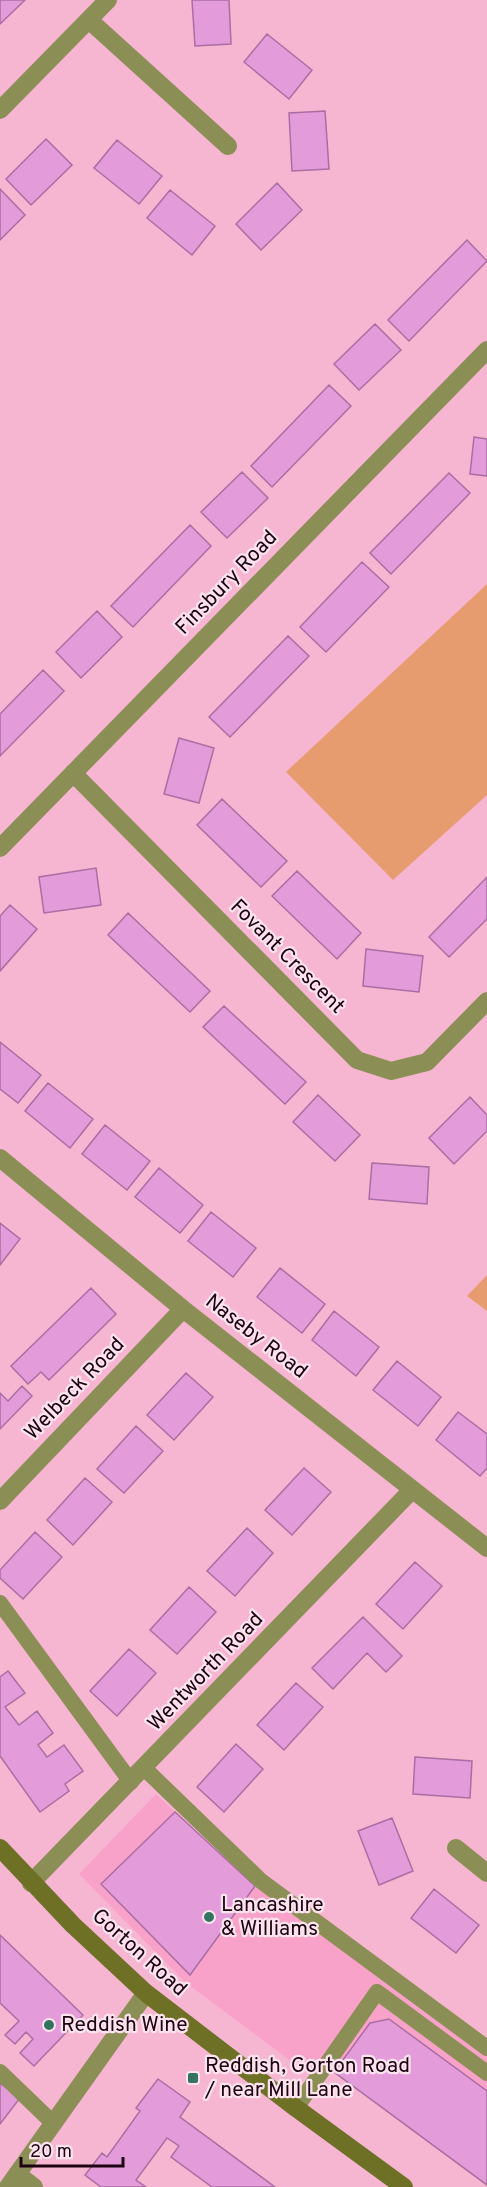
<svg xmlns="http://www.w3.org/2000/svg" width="487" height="2187" font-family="Overpass,sans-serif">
<rect width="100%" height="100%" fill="#f6b5d1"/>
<path fill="#f9a2c9" d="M156 1794 255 1886 487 2057V2185L317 2060 307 2073 185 1982 79 1874Z"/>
<path fill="#e79c70" d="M487 584V795L393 880 286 772Z
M487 1275V1311L467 1296Z"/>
<path fill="#e39bda" stroke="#aa6ea2" stroke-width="1.5" d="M0 0H25L0 24Z
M192 0H229L231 44 195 46Z
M267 34 312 70 289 99 244 62Z
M325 111 329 169 292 171 289 113Z
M46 139 72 165 31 205 6 179Z
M117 140 162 176 139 204 94 168Z
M277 183 302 210 261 250 236 224Z
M0 189 25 215 0 240Z
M170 190 215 226 192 255 147 218Z
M467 240 487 261 409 341 388 320Z
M375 324 401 350 359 390 334 364Z
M329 385 351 406 272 487 251 466Z
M474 437 487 439V476L470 474Z
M242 472 268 498 227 538 201 512Z
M449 473 470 493 391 574 370 553Z
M190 525 211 546 133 627 111 606Z
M362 562 389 587 326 652 300 627Z
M97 611 122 637 81 678 56 652Z
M288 636 309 656 230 737 209 717Z
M43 670 64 691 0 756V714Z
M179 738 214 748 199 803 164 794Z
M222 799 287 861 261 887 197 825Z
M96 868 101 905 44 913 39 877Z
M297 871 361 933 337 959 272 896Z
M487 877V919L449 957 429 937Z
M10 905 37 929 0 971V916Z
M128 913 210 991 190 1012 108 935Z
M366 949 423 956 419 992 363 986Z
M224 1006 306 1082 285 1104 203 1027Z
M0 1042 41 1075 18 1103 0 1089Z
M48 1083 93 1119 70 1148 25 1111Z
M318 1095 360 1135 335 1161 293 1122Z
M470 1097 487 1115V1131L454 1164 429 1138Z
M105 1125 150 1161 127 1190 82 1154Z
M372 1163 429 1167 427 1204 369 1199Z
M159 1168 203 1205 180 1233 135 1197Z
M211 1212 256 1248 233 1277 188 1241Z
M0 1223 20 1239 0 1265Z
M280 1268 325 1304 302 1333 257 1297Z
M91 1288 116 1314 49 1380 41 1372 28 1384 11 1366Z
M334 1311 379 1347 356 1376 312 1340Z
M397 1361 441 1397 418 1426 373 1390Z
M186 1373 213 1397 174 1440 147 1415Z
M22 1386 32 1396 0 1429V1393L8 1401Z
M458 1412 487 1434V1468L480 1476 436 1440Z
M136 1426 163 1451 124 1493 97 1469Z
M304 1468 331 1492 292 1535 265 1510Z
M85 1478 112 1502 73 1545 47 1520Z
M247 1528 273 1553 235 1596 207 1571Z
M35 1532 62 1557 23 1599 0 1578V1570Z
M415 1562 442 1586 403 1629 376 1604Z
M189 1587 216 1612 177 1654 150 1630Z
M363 1617 402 1656 386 1672 367 1653 333 1689 312 1668Z
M129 1649 156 1673 117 1716 90 1691Z
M8 1671 25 1693 5 1707 19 1725 37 1711 53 1733 38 1745 47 1757 64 1745 83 1771 65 1784 69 1791 40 1812 0 1756V1677Z
M296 1683 323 1707 284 1750 257 1725Z
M236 1744 263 1769 224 1812 197 1787Z
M415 1757 472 1761 470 1798 413 1794Z
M175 1812 255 1886 190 1975 101 1884Z
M392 1818 413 1871 379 1885 358 1831Z
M434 1889 479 1925 456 1953 411 1918Z
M0 1935 83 2015 34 2066 20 2053 33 2039 26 2032 15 2044 5 2035 19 2021 0 2003Z
M389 2019 487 2091V2185L334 2072 370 2023Z
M158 2079 190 2102 180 2117 275 2187H212L171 2157 179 2146 167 2138 136 2180 146 2187H101L85 2175 102 2153 107 2157 140 2111 136 2108Z
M0 2083 20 2098 0 2124Z"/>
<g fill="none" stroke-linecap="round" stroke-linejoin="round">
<path stroke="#8c8f55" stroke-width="16" d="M0 1603 131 1782
M144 1768 261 1881 487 2048
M0 2072 53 2123
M296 2108 377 1992 487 2073"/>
<path stroke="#8c8f55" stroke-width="18" d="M89 20 228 146
M0 110 108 0
M73 773 357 1060 391 1071 427 1062 487 1001
M0 848 487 350
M0 1158 183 1309 487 1548
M0 1501 183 1309
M456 1848 487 1873
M31 1883 412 1490
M17 2174 34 2187
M8 2187 146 1993"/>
<path stroke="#6d7025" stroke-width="18" d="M0 1848 73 1925 146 1993 296 2108 404 2187"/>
</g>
<g fill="#347360" stroke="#fde3ee" stroke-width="2">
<circle cx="209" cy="1917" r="6"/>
<circle cx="49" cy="2025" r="6"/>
<rect x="187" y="2072" width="12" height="12" rx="3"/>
</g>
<g text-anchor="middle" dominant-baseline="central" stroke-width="4.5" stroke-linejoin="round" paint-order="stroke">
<g font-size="21" fill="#1c0310" stroke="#fde3ee">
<text transform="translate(227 583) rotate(-46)">Finsbury Road</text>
<text transform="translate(287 957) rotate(45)">Fovant Crescent</text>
<text transform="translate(256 1337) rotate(38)">Naseby Road</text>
<text transform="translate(75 1389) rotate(-46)">Welbeck Road</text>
<text transform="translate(206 1672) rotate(-46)">Wentworth Road</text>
<text transform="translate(139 1953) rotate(42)">Gorton Road</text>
</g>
<g font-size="21" fill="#1c0310" stroke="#fde3ee" text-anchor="start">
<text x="221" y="1905">Lancashire<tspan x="221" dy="24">&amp; Williams</tspan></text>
<text x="61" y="2025">Reddish Wine</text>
<text x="205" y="2066">Reddish, Gorton Road<tspan x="205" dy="24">/ near Mill Lane</tspan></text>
</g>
</g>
<path d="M21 2157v9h102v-9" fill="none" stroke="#1c0310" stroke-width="3"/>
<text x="30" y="2157" font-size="18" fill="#1c0310" stroke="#fde3ee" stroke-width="4.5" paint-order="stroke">20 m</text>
</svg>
